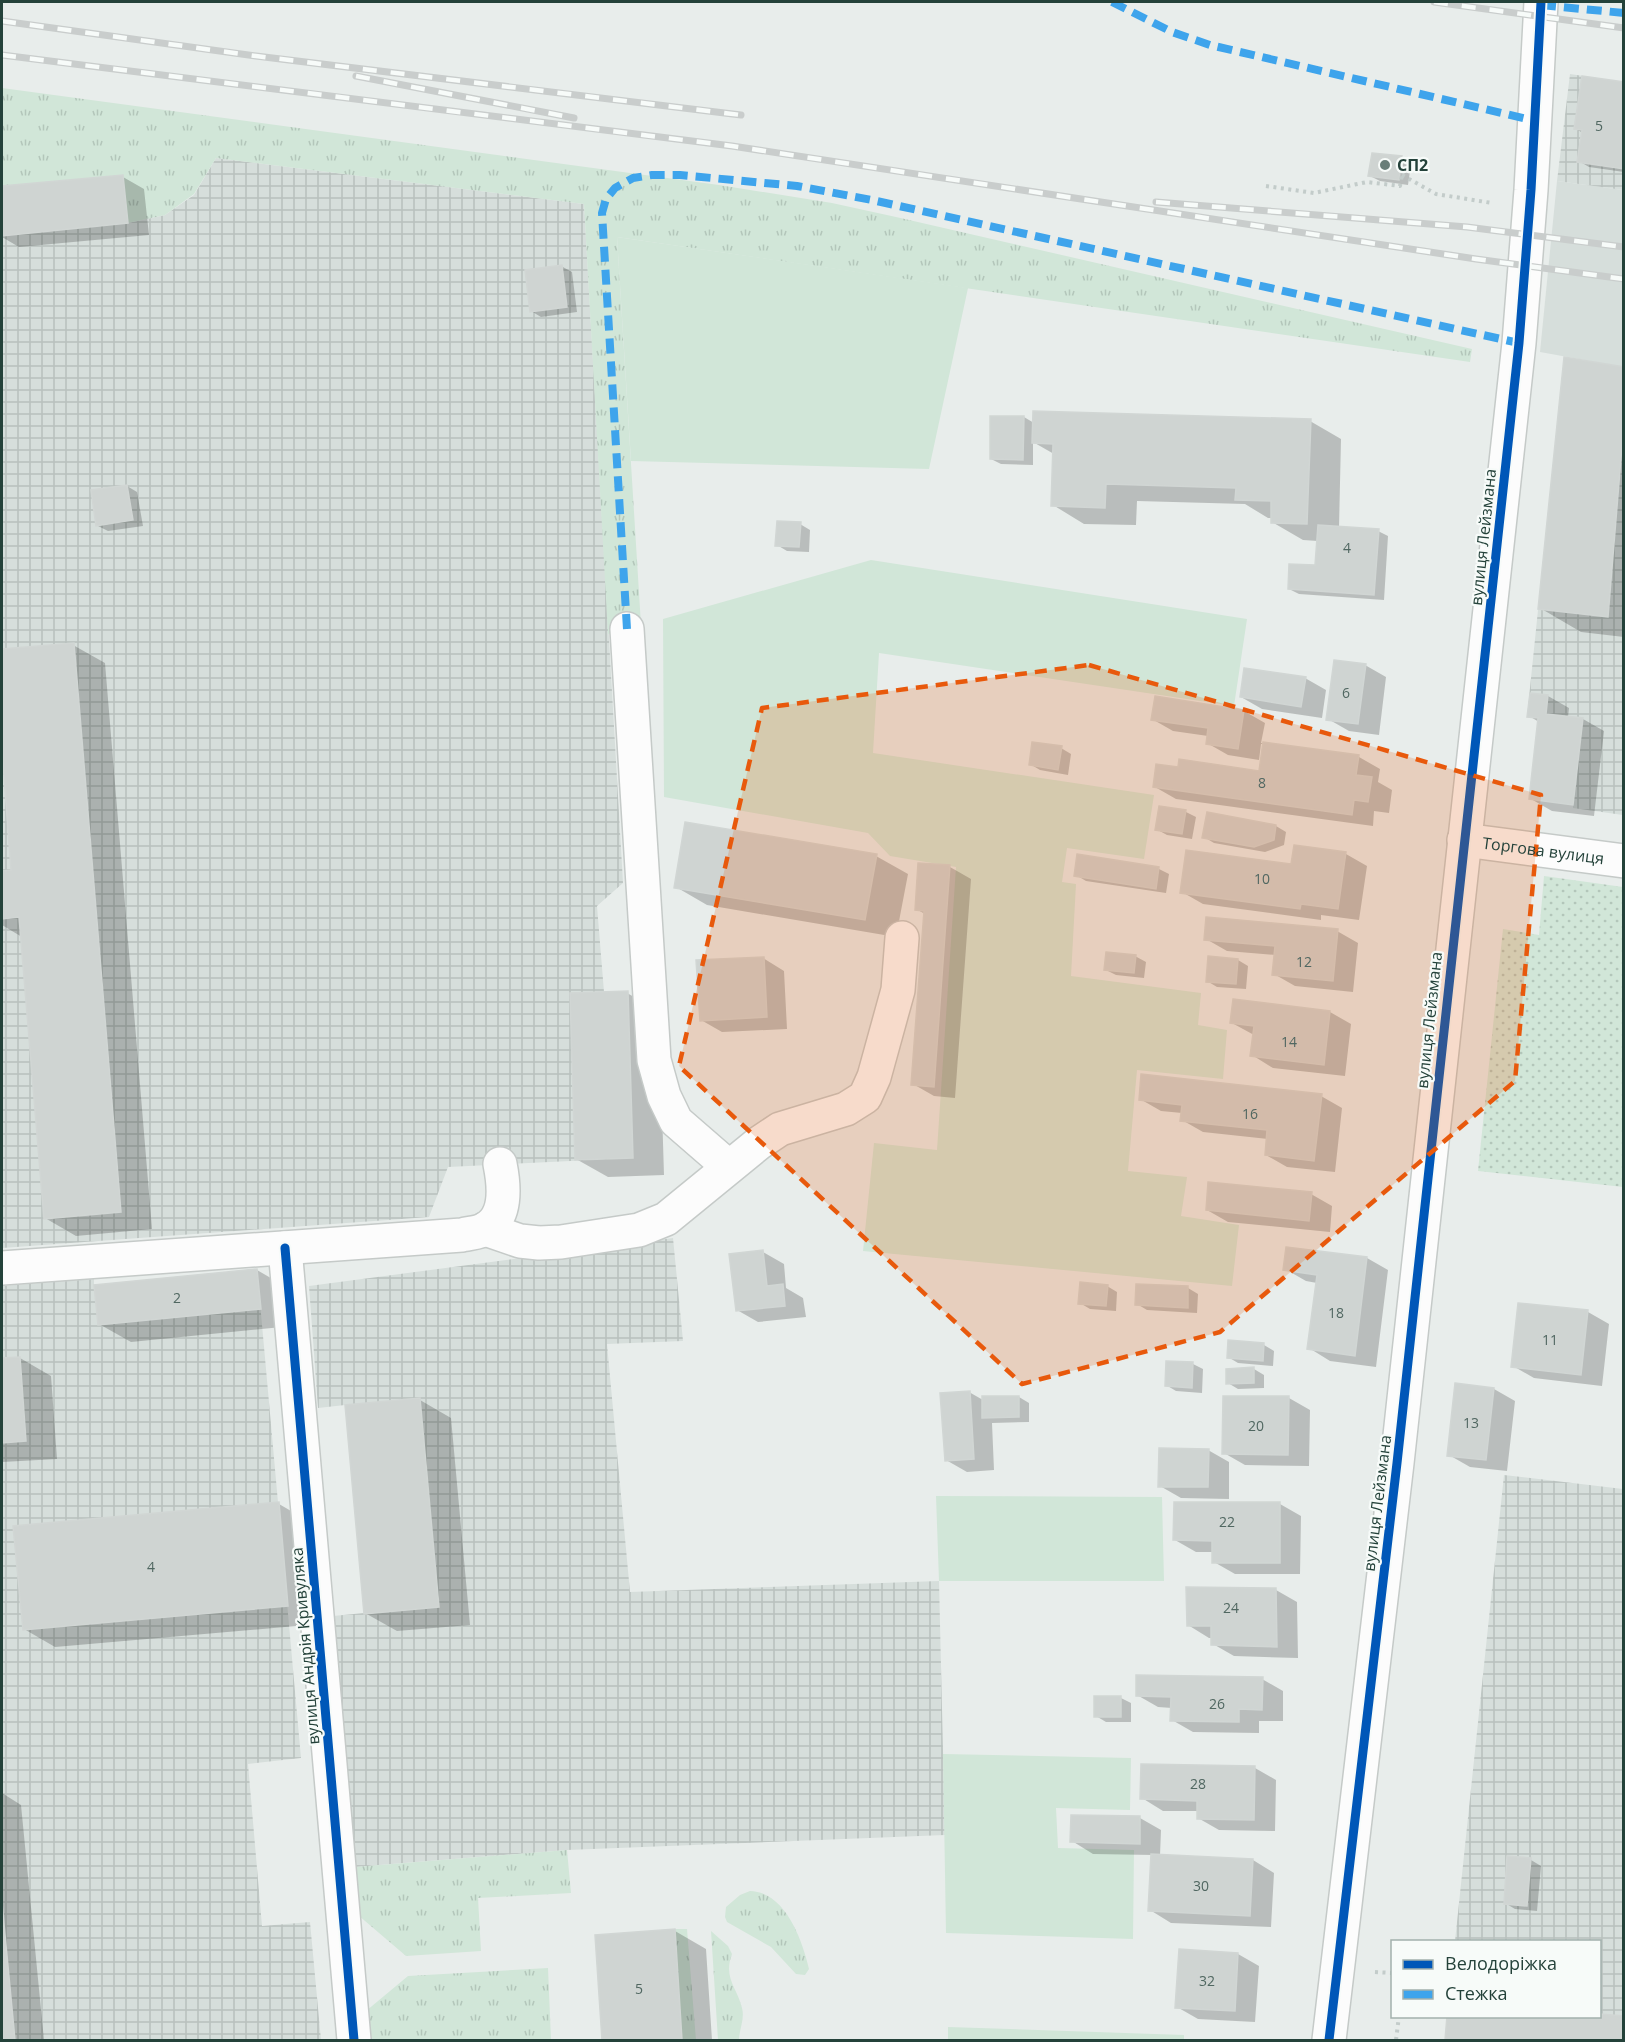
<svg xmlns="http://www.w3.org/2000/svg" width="1625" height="2042" font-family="'Open Sans',sans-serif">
<defs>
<pattern id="industrial-grid" width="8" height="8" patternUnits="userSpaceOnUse" patternTransform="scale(1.5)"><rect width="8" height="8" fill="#d6dedb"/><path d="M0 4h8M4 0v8" fill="none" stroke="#b8c0bd"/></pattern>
<pattern id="grass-tufts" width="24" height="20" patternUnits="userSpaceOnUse" patternTransform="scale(1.5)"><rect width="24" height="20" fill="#d1e6d8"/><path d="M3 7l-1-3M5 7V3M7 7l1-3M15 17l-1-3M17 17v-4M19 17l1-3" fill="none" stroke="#b3c6ba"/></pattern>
<pattern id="park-dots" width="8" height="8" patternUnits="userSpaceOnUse" patternTransform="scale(1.5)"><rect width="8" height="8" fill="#d1e6d8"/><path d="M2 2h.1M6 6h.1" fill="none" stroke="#b3c6ba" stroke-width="1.8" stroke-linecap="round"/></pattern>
</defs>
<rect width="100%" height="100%" fill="#e8edeb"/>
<path fill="#d6dedb" d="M1557 181 1623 190V367L1540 352Z"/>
<path fill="url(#industrial-grid)" d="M1570 74 1623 82V190L1557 181Z
M216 158 584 204 623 883 597 906 604 992 628 991 633 1158 448 1167 429 1217 2 1248V186L123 175 128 223 165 215 194 195Z
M1564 357 1623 367V815L1573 808V805L1529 799 1538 719 1527 717Z
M673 1238 683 1341 607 1344 630 1592 939 1581 945 1835 567 1850 355 1867 333 1616 364 1613 345 1405 318 1408 309 1286Z
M257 1269 301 1758 248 1764 262 1926 310 1922 321 2040H2V1286L94 1279V1285Z
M1504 1475 1623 1489V2040H1445L1447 2017 1600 2016V1942L1455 1941Z"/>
<path fill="url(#grass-tufts)" d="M2 88 719 185 832 203 896 217 1472 349 1470 362 617 237 641 625 608 634 584 204 216 158 194 194 165 215 128 223 123 175 2 186Z
M567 1850 571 1893 478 1898 481 1951 406 1956 358 1915 355 1867Z
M750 1891C785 1892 802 1939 809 1969L805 1975 796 1974 771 1947 727 1922 725 1917 726 1907 740 1895Z
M675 1929H687L696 2040H682Z
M711 1931 728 1946 732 1954C723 1978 737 1987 742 2008 745 2019 739 2030 739 2040H718Z
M548 1968 551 2040H367L366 2011 408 1976Z"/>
<path fill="url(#park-dots)" d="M1544 876 1623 887V1187L1478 1171 1503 929 1539 935Z"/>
<path fill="#d1e6d8" d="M617 237 968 288 929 469 631 461Z
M871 560 1247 619 1234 706 879 653 873 753 1154 795 1144 859 1067 848 1062 882 1076 884 1071 976 1201 993 1198 1025 1227 1030 1223 1079 1137 1070 1128 1171 1187 1177 1181 1216 1239 1225 1232 1286 863 1251 874 1143 937 1150 956 867 890 856 868 833 664 797 663 619Z
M936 1496 1162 1497 1164 1581H939Z
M943 1754 1131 1758 1130 1810 1056 1808 1058 1848 1134 1850 1133 1939 946 1933Z
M948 2027 1184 2035V2040H948Z"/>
<path fill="#0003" d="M1624 83V172L1589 167 1579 161 1583 133 1576 129Z
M1401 158 1411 164 1408 185 1380 181 1370 176Z
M123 177 144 189 149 235 19 247 2 237V188Z
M561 266 572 272 577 312 541 317 531 311Z
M1624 369V637L1581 632 1540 608Z
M1024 417 1034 423 1310 421 1341 439 1339 528 1378 531 1388 536 1384 600 1299 594 1289 589 1316 567 1318 541 1303 540 1272 522V518H1268L1245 504 1137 501 1136 525 1084 524 1053 505 1054 454 1033 442V465L1001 464 991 459Z
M127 486 137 492 143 526 108 531 98 526Z
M800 524 810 530 809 552 787 551 777 545Z
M73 645 105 663 152 1229 76 1236 45 1218 22 937 2 925V872L13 871 2 730V651Z
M1365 665 1386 677 1379 735 1349 731 1328 719Z
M1305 678 1326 690 1322 718 1262 709 1241 697Z
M1548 696 1569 708 1568 717 1583 719 1604 731 1594 816 1552 811 1531 799 1539 722 1529 716Z
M1244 711 1265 723 1261 743 1359 757 1380 769 1378 782 1392 790 1389 813 1374 811 1373 826 1176 799 1155 787 1179 768 1260 772 1264 744H1261L1259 760 1228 755 1207 743 1208 736 1173 731 1152 719Z
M1061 748 1071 754 1068 775 1040 770 1030 764Z
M1186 812 1196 817 1192 839 1167 835 1156 829Z
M1208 814 1276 826 1286 832 1284 845 1265 852 1214 843 1204 837Z
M1346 854 1367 866 1359 920 1321 915V920L1203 904 1182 892Z
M876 856 908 874 896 937 707 905 676 887Z
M950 867 971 879 955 1098 934 1096 913 1084 925 914 916 909Z
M1159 869 1169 874 1166 893 1086 881 1076 875Z
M1337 931 1358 943 1353 992 1295 986 1274 974 1276 955 1227 951 1206 939Z
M1135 956 1146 962 1144 978 1116 975 1106 970Z
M763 958 784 971 787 1029 722 1032 701 1020Z
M1238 960 1248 966 1246 989 1217 987 1207 981Z
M627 993 659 1011 664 1175 608 1177 576 1159Z
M1330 1012 1351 1024 1345 1076 1273 1068 1252 1055 1254 1035 1232 1023Z
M1321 1096 1342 1108 1335 1172 1287 1167 1266 1155 1268 1139 1203 1132 1182 1120V1113L1161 1111 1140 1099Z
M1311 1194 1332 1206 1330 1232 1228 1222 1207 1210Z
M763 1252 784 1264 786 1288 803 1298 806 1317 758 1322 737 1310Z
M1367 1258 1388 1270 1376 1367 1330 1361 1309 1348 1317 1283 1306 1281 1285 1269Z
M257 1270 288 1288 292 1326 131 1342 99 1324Z
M1138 1285 1188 1288 1198 1294 1197 1313 1147 1310 1137 1304Z
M1107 1286 1117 1292 1116 1311 1090 1309 1080 1303Z
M1588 1312 1609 1324 1602 1386 1534 1378 1513 1366Z
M1264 1345 1274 1351 1273 1366 1238 1363 1228 1357Z
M20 1358 51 1376 57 1459 2 1462V1359Z
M1167 1362 1193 1364 1203 1369 1202 1393 1176 1391 1166 1385Z
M1254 1369 1264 1375V1388L1238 1389 1228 1383Z
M1494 1389 1515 1401 1507 1471 1470 1467 1449 1455Z
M969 1392 983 1400 1019 1397 1029 1403V1422L992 1423 994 1470 967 1472 946 1460Z
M1289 1398 1310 1410 1309 1466 1245 1465 1224 1453Z
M420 1400 451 1418 470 1625 397 1631 365 1613Z
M1208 1450 1229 1462V1499L1181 1498 1160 1486Z
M279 1504 310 1522 319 1624 55 1647 24 1629Z
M1280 1504 1301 1516 1300 1574H1235L1214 1562V1552H1196L1175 1540Z
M1276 1590 1297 1602 1298 1658 1234 1656 1213 1644V1638H1209L1188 1625Z
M1262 1679 1283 1691V1721H1259V1733L1193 1732 1172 1720V1708L1158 1707 1137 1695Z
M1121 1698 1131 1703V1722H1106L1096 1716Z
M1255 1768 1276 1780 1275 1831 1219 1830 1198 1818V1811H1163L1142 1798Z
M2 1793 21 1805 44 2040H2Z
M1140 1818 1161 1830 1160 1856 1253 1860 1274 1873 1271 1927 1171 1923 1150 1910 1153 1855 1093 1854 1072 1841Z
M1531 1860 1541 1866 1537 1911 1515 1909 1505 1903Z
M675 1931 706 1949 712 2040H604L597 1936Z
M1238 1954 1259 1966 1255 2022 1198 2019 1177 2007Z
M1600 2015 1624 2018V2040H1446L1449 2016Z"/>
<path fill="#cfd4d2" stroke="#d1d6d4" stroke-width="1.5" d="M1582 76 1624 82V169L1577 162 1582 130 1574 129Z
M1372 153 1402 156 1399 180 1368 176Z
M123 175 128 223 2 236V186Z
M562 265 567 307 530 312 525 270Z
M1564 357 1624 367V421L1608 617 1538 609Z
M1033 411 1311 419 1307 524 1271 523V501L1235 500 1236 488 1106 484 1105 508 1051 506 1053 444 1032 443Z
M990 416H1024L1023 460 990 459Z
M127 485 133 520 96 526 91 490Z
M777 521 801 522 799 547 775 546Z
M1318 525 1379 529 1374 595 1288 589 1289 564 1315 565Z
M74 643 121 1212 44 1219 19 917 2 919V871L11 870 2 749V649Z
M1334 660 1366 664 1358 724 1326 720Z
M1244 668 1306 677 1301 707 1240 697Z
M1530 693 1548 695 1546 714 1583 718 1573 805 1529 799 1538 718 1527 717Z
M1155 696 1244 710 1238 749 1206 744 1208 728 1151 720Z
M1032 742 1062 746 1058 770 1029 765Z
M1263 742 1359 755 1356 775 1372 777 1368 802 1354 800 1352 815 1153 787 1156 764 1178 767 1179 759 1259 771Z
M1159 806 1186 810 1182 834 1155 830Z
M1207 812 1276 825 1274 840 1254 847 1202 838Z
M685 822 877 854 865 920 674 888Z
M1294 845 1346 852 1338 909 1301 904 1300 909 1180 893 1186 850 1291 864Z
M1077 854 1159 867 1156 889 1074 876Z
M918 863 950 865 934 1087 911 1085 924 911 915 910Z
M1206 917 1338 929 1333 981 1272 975 1275 946 1204 940Z
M1106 952 1136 955 1134 973 1104 970Z
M1208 956 1238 959 1236 984 1206 982Z
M764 957 767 1017 700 1021 696 960Z
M628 991 633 1158 575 1160 570 993Z
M1233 999 1330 1011 1324 1065 1250 1056 1254 1026 1230 1023Z
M1141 1074 1322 1094 1314 1161 1265 1155 1267 1130 1180 1121 1182 1105 1139 1100Z
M1208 1182 1312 1192 1309 1221 1206 1210Z
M1286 1247 1367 1257 1355 1356 1307 1349 1317 1275 1283 1270Z
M763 1250 767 1286 783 1284 785 1306 736 1311 729 1254Z
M257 1269 261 1309 98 1325 94 1285Z
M1080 1282 1108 1285 1106 1306 1078 1304Z
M1136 1284 1188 1286V1308L1135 1305Z
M1518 1303 1588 1310 1581 1375 1511 1367Z
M1228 1340 1264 1343 1263 1361 1227 1358Z
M20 1357 26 1441 2 1443V1358Z
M1166 1361 1193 1362 1192 1388 1165 1386Z
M1254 1367V1383L1226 1384V1369Z
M1455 1383 1494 1388 1486 1460 1447 1456Z
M970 1391 974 1459 945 1461 940 1393Z
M982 1396H1019V1417L982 1418Z
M1223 1396H1289L1288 1455 1222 1454Z
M420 1398 439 1607 364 1614 345 1405Z
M1159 1448 1209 1449 1208 1487H1158Z
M279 1502 288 1606 23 1630 13 1526Z
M1174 1502H1280V1563H1212V1541L1173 1540Z
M1186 1587 1276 1588 1277 1647 1211 1645V1626H1187Z
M1136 1675 1263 1677 1262 1710 1239 1709V1722L1170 1721 1171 1697 1136 1696Z
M1094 1696H1121V1717H1094Z
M1141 1764 1255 1766 1254 1820 1197 1819V1801L1140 1799Z
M1071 1815 1140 1816V1844L1070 1842Z
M1151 1854 1253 1859 1250 1916 1148 1911Z
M1507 1856 1531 1858 1527 1906 1504 1904Z
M2 1903 15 2040H2Z
M675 1929 682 2040H602L595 1935Z
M1179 1949 1238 1953 1235 2011 1175 2008Z
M1600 2014 1624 2016V2040H1445L1447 2016H1600Z"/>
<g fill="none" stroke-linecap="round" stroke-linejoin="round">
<g stroke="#c5cac8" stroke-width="36">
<g id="minor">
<path d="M627 629 654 1060 664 1096 676 1121 729 1167"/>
<path id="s1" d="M1464 840 1624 861"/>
<path d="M485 1229 520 1241 539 1243 561 1242 639 1230 666 1219 759 1143 780 1129 846 1109 865 1097 874 1077 898 990 902 938"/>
<path d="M285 1248 354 2040"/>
<path d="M2 1268 462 1235C469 1233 479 1233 485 1229 508 1217 504 1184 500 1164"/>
<path d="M1329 2040 1397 1463 1519 343 1531 190 1541 2"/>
</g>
</g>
<path stroke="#c3ccca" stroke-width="4" stroke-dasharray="3 4.5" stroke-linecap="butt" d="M1402 175 1436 194 1492 203
M1266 186 1314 193 1367 182 1400 186 1403 169
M1375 1972 1392 1973
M1396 2040 1399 2016"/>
<use href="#minor" stroke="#fcfcfc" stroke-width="33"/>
<g stroke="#c9cdcc" stroke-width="7">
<path id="rail" d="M1434 2 1624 28
M2 21 256 56 741 115
M2 55 732 146 1476 259 1624 279
M356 76 574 118
M1156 202 1467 227 1624 247"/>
</g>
<use href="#rail" stroke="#f7fbf9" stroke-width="4.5" stroke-dasharray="14" stroke-linecap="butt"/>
<path stroke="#3ea4ec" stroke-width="8" stroke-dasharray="15 8" stroke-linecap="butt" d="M1112 2 1172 32 1210 45 1536 121
M1541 5 1624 13
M627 629 602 213 606 199 615 188 633 178 652 175H680L797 186 872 200 1519 343"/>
<g stroke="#f7fbf9" stroke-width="13">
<path id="cycleway" d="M285 1248 354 2040
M1329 2040 1397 1463 1519 343 1531 190 1541 2"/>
</g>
<use href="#cycleway" stroke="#0057b8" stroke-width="9"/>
</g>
<path fill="#e8590c" fill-opacity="0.2" stroke="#e8590c" stroke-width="4.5" stroke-dasharray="12 8" stroke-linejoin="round" d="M1089 665 1541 795 1515 1081 1220 1332 1022 1384 679 1066 762 708Z"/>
<circle fill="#697e78" stroke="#f7fbf9" stroke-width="2" cx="1385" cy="165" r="6"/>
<g text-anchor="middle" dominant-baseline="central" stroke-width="4.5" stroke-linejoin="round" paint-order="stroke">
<g font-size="14" fill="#506761">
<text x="1599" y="125">5</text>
<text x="1347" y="547">4</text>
<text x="1346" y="692">6</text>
<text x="1262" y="782">8</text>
<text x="1262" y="878">10</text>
<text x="1304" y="961">12</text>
<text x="1289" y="1041">14</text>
<text x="1250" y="1113">16</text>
<text x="177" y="1297">2</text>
<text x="1336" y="1312">18</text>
<text x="1550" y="1339">11</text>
<text x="1471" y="1422">13</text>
<text x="1256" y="1425">20</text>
<text x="1227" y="1521">22</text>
<text x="151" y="1566">4</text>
<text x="1231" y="1607">24</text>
<text x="1217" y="1703">26</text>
<text x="1198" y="1783">28</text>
<text x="1201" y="1885">30</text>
<text x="1207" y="1980">32</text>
<text x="639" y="1988">5</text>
</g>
<g font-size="16" font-weight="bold" fill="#24423a" stroke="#f7fbf9" text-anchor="start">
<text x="1397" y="165">СП2</text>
</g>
<g font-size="16" fill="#24423a" stroke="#f7fbf9">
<text transform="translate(1483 537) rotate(-84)">вулиця Лейзмана</text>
<text stroke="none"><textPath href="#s1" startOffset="80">Торгова вулиця</textPath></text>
<text transform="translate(1429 1020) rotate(-84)">вулиця Лейзмана</text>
<text transform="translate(1377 1503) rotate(-83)">вулиця Лейзмана</text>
<text transform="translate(305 1646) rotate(-95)">вулиця Андрія Кривуляка</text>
</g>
</g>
<rect width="1625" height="2042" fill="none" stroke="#24423a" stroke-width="6"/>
<rect x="1391" y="1940" width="210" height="78" fill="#f7fbf9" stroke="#a3b1ad" stroke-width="1.5"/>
<rect x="1403" y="1960" width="30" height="9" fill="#0057b8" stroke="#a3b1ad" stroke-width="1.5"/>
<text x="1445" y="1970" font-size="18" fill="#24423a">Велодоріжка</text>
<rect x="1403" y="1990" width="30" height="9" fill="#3ea4ec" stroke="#a3b1ad" stroke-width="1.5"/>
<text x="1445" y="2000" font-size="18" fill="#24423a">Стежка</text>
</svg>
